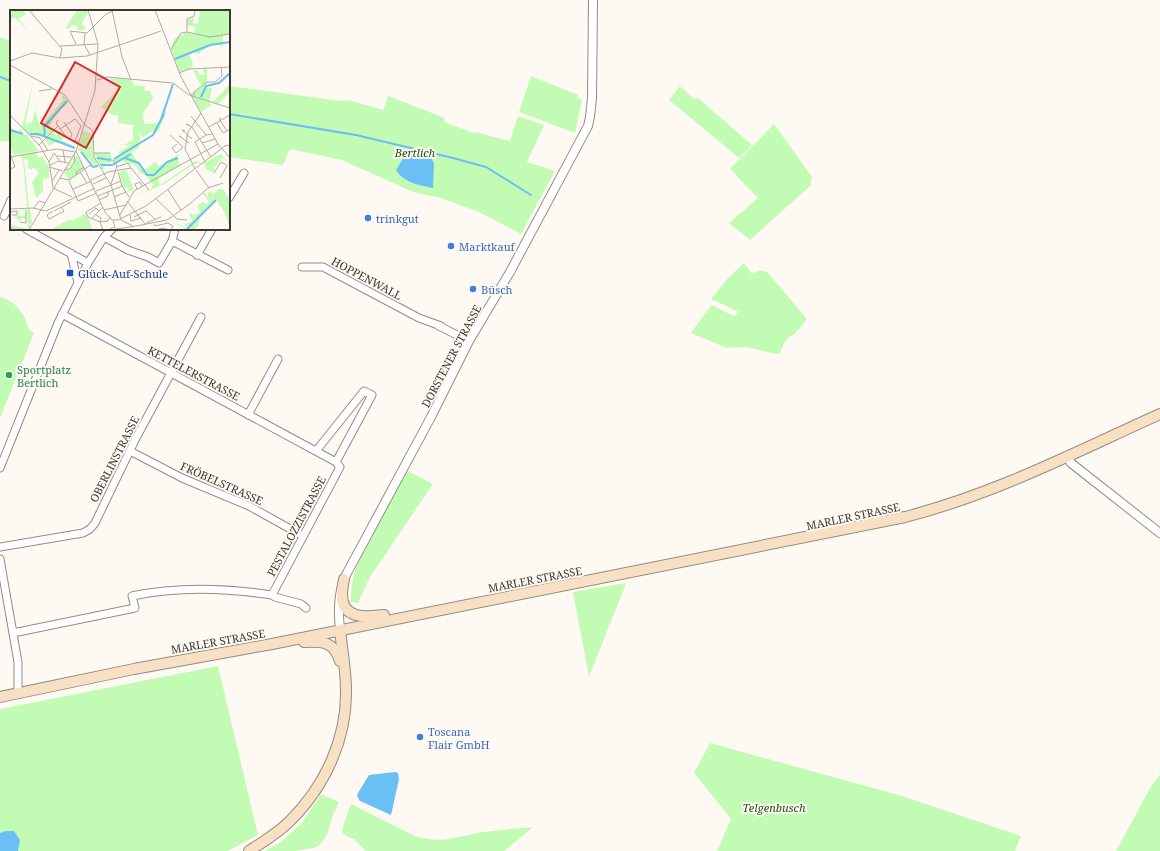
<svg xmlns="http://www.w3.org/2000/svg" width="1160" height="851" font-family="'Noto Serif',serif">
<rect width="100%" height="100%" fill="#fff9f3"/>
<path fill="#c2fcb4" d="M0 37 11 41V142L0 141Z
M531 76 578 95 577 98 582 100 575 133 519 112Z
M229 86 341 101 348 100 383 110 388 96 445 118 444 122 474 133 475 132 510 141 518 116 544 125 527 162 555 171 521 234 479 212 441 198 413 192 342 160 290 149 283 165 229 157Z
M680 86 694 99 698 98 752 145 739 158 669 100Z
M774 124 812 177 810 186 750 240 729 223 758 198 730 169Z
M744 263 752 274C759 270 761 269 768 273L807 319 794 335C786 336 783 346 780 353L776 354 745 347 727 348 691 333 711 305 734 316 739 312 711 299 728 278Z
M0 297C17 301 25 315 29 330L34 333 0 418Z
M404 469 433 484 370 577 358 603 351 602C350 593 352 584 354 575 364 537 385 503 404 469Z
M626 583 589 677 573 592Z
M218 666 258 835 228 851H0V709Z
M710 743 902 796 1021 836 1015 850 1017 851H717L731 819 694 773Z
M1160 774V851H1116L1149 790Z
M321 794 339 802 333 815 327 835 321 844 314 848 295 851H265L281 842 302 823Z
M351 804 415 836C440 844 457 837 483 832 499 830 516 828 533 827L504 851H366L354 839 346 836 342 832 344 823Z"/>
<path fill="#6abff5" d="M414 151 431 158 434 163 433 188C419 185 404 183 396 170L405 155 410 158Z
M395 772 398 773 399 779 391 815 360 801 357 796 358 793 369 775Z
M6 831H14L20 840 18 851H0V833Z"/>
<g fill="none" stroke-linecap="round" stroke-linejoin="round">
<path stroke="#6abff5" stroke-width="2" d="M0 77 11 81
M229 114 356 135 453 158 486 167 531 195"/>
<g stroke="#948c83" stroke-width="9">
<path id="minor" d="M229 198 244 173
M4 216 11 200
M26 229 88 263
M104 237 128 250 148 257 159 263 172 241 175 229
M172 241 228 270
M71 253 78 283
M197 255 212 229
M302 267H323L419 318 441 326
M62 314 336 462 340 467 272 595
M437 325 469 341
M248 415 278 359
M130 451 182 478 249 506 303 536
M316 451 364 391 372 395 336 462
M0 468 58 323 88 263 104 237 112 229
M0 547 83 533 90 529 95 523 136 438 201 317
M0 559 18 662V694
M13 633 135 608 132 596C179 586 225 588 272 595L275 597 301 604 306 608"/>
</g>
<g stroke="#948c83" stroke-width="10">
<path id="tertiary" d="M1067 456 1071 463 1076 467 1160 533
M340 630C338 610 338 591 347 573L431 417 469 341 510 272 588 126 590 117 592 98 593 0"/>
</g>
<g stroke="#948c83" stroke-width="12">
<path id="secondary" d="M344 579C343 585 342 590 342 595 342 620 367 617 384 615
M304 642C322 641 334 641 340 661
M0 697 134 669 272 644 905 517C995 494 1076 452 1160 414
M249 851C263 842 278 833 290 821 325 786 347 739 346 690 346 670 342 650 340 630"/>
</g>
<use href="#minor" stroke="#fff" stroke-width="7"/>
<use href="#tertiary" stroke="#fff" stroke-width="8"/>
<use href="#secondary" stroke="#f7e0c3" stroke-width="10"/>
</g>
<g fill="#3f7fe0" stroke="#fff9f3" stroke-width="1.5">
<circle cx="368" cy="218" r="4"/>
<circle cx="451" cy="246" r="4"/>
<circle cx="473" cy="289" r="4"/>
<circle cx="420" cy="737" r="4"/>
</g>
<rect fill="#1a4fb4" stroke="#fff9f3" stroke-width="1.5" x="66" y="269" width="8" height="8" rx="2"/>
<circle fill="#2e9e5b" stroke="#fff9f3" stroke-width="1.5" cx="9" cy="375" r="4"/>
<g text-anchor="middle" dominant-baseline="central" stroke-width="4" stroke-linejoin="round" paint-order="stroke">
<g font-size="11" font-style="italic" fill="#1c510a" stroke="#fff9f3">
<text x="415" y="152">Bertlich</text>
<text x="774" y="807">Telgenbusch</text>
</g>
<g font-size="11" fill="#366cbe" stroke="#fff9f3" text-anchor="start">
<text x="376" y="218">trinkgut</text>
<text x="459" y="246">Marktkauf</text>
<text x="481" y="289">Büsch</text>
<text x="428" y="731">Toscana<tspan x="428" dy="13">Flair GmbH</tspan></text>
</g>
<g font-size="11" fill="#164399" stroke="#fff9f3" text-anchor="start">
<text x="78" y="273">Glück-Auf-Schule</text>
</g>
<g font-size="11" fill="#3b3733" stroke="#fff9f3">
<text transform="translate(367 278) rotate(28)">HOPPENWALL</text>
<text transform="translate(451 356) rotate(-62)">DORSTENER STRASSE</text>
<text transform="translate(194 373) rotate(28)">KETTELERSTRASSE</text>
<text transform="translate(114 459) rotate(-63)">OBERLINSTRASSE</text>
<text transform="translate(222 483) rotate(24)">FRÖBELSTRASSE</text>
<text transform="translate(853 516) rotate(-12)">MARLER STRASSE</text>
<text transform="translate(296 526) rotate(-62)">PESTALOZZISTRASSE</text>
<text transform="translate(535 579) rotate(-11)">MARLER STRASSE</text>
<text transform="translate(218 641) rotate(-10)">MARLER STRASSE</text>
</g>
<g font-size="11" fill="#27864d" stroke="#fff9f3" text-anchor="start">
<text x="17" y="369">Sportplatz<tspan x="17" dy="13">Bertlich</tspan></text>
</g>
</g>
<g transform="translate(10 10)">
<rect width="220" height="220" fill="#fff9f3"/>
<path d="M3 0H13L16 4 8 9 10 11 20 22 4 7 0 9ZM67 0H77L78 3 73 11 72 15 76 17 74 20H67V16L62 15 60 18 55 19ZM190 0H220V24L213 26V38L210 35H201L187 45 186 42 179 44 183 54 181 59 169 62 161 39 165 28 177 22 183 24 186 18 177 15V10L184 7 183 13 188 14ZM193 58H197V78H202L199 93 202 94 191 102 180 84 192 77 183 61 187 60 190 65H194ZM24 68 15 115 22 112 25 100 30 116 33 114 53 90 51 87 53 85 59 92 48 102 39 117 47 126V122L50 121 55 127 51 130 66 137 48 131 39 136 34 127 19 125 12 117ZM100 68 122 70 124 75 135 76 134 81H140L143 88 133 103 134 114 148 113 158 87 154 99 156 103 148 122 145 123 144 120 132 128 131 121 129 137 122 143 133 161 145 152 149 156 169 144 167 149 171 155 148 169 150 175 185 151 193 153 184 154 154 174 123 188 141 179 143 175 136 165 130 163 125 155 112 151 92 154 95 159H91L84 143H100L103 150 110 145 108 142 121 135H114L123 130V115L108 113V105H102L91 97 109 79ZM220 74V82L208 94 203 92ZM0 117 6 121 12 119V124L17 125 29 141 4 145 0 137ZM73 121 83 124V143L88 157 68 140ZM25 142 29 148 32 146 39 157V168L33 169V181L26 188 22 172 29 163 24 157 21 160 17 156 19 150 14 149 19 198H17L13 152 10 145ZM211 144 220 155H217L219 153 212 148 204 158 205 160 202 162 196 159 194 153ZM64 145V151L61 150 62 155 58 156 60 163 61 156H65L63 155 66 145 75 158 67 164V162L73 157 67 161V164L59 170 54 162ZM116 160 124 179 119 182 117 177 114 179 109 162ZM209 179H213L220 190V217L214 202 205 187 206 190 190 207 188 216 184 220H177L158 209 176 218 179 215 174 216 177 213 183 212 178 202 183 205 187 204 190 202 187 196 193 192 196 195 199 191 192 183 194 182 198 187V183L201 181 203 184ZM20 199 22 212 18 220H0V215L18 219 17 201 9 200 10 206 16 205V208H11L10 213 9 209 2 207 9 206 8 200ZM76 203 83 220H40L60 209 62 211Z" fill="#c2fcb4"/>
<path fill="none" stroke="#6abff5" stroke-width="2" d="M165 49 200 35 220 32M191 87 196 76 209 73 220 63M151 110 163 74M0 120 13 124M20 124H28L65 138M33 126 35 123 34 117 57 91M71 142 83 157 88 156M87 148 101 150M115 148 129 153 137 165H144L157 152 168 148M104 149 143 125 154 104M91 155H102L121 144M177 219 206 190"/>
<path fill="none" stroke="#b1aba6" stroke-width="1" d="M19 0 52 39 50 48M102 0 112 47 121 70M145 0 171 67 208 134 220 148M177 22 200 27 220 24M177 22V9L184 6 185 0M75 23 74 34 80 45M66 34 60 21 77 23 96 4 103 1M50 36 88 34M161 39 171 23 177 22M0 51 22 43 50 48 77 46 151 21M0 55 55 85 74 114M169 63 179 59 220 57M87 70 97 67 163 73 179 85 220 98M29 81 42 79M184 86V82L197 72H205L212 66 211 57M0 105 30 136 39 152 43 178M181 106 196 125M211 108 209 109 217 121M48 110 46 113 57 128 68 132M54 112 62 124 60 129M207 113 213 123 220 119M74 114 83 121 84 147 101 175 111 210 123 216M179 115 176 114 182 117 201 147M199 117 220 105M50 119 65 109 71 116M175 121 172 120 182 129M160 125 173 137M21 126 30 128 38 141M171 127 169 126 179 133M65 131 71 116M192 133 205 129M167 134 162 138 166 143 173 137M29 135 48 116M53 140 55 152M66 141 95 202 102 210H108L136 196 215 136 220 135M0 143 5 157 0 159M84 143H100M47 146 61 147M0 147 47 139 65 142M39 152 44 143 50 151M195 152 185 132 196 125 202 124M39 156 48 151 58 153M39 157 53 161M106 157 118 153 121 158M185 159 175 139 178 122 191 103M54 160 60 159 65 151 64 144M186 160 199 178M70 162 77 173M108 162 112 176 119 187M204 163 211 152 215 154 217 156 210 168M67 165 66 162 74 157M50 168 59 170 82 154M81 170 98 162 121 158 139 180M42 171 49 160M59 171 68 191 87 183M83 174 96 168M101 174 107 156 103 150M43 178 62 187M63 179 82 171M127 179 125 174 130 172 132 176M158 180 171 200M86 181 111 171M88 186 112 176M104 187 116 182M146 189 167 209 177 210M89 190 98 186V182M117 191 135 214M91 193 76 202 78 207 90 212 93 220M24 198 29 191 35 193M0 199 23 198 36 201 85 178M94 200 116 195M43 201 37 205 39 209 54 201 51 197M44 201 61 192M1 202 7 201V205H2M79 204 86 198 89 201M86 205 91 208 90 212 98 211 100 207M110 205 124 181 208 134M120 205 121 211 131 208M124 207 136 201 145 209M82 208 93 197M10 212 16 213V201M136 213 151 207M144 214 145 216 158 213 163 216 161 220M121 217 157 210 181 193 198 178 213 173M105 219 121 217M19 220 66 141 85 80 88 34 78 0M97 220 105 217 103 211M146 220 152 218 161 220"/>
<path fill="#d62828" fill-opacity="0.15" stroke="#d62828" stroke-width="2" d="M65 52 110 77 76 138 31 113Z"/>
<rect width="220" height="220" fill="none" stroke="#3b3733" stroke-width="2"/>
</g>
</svg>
